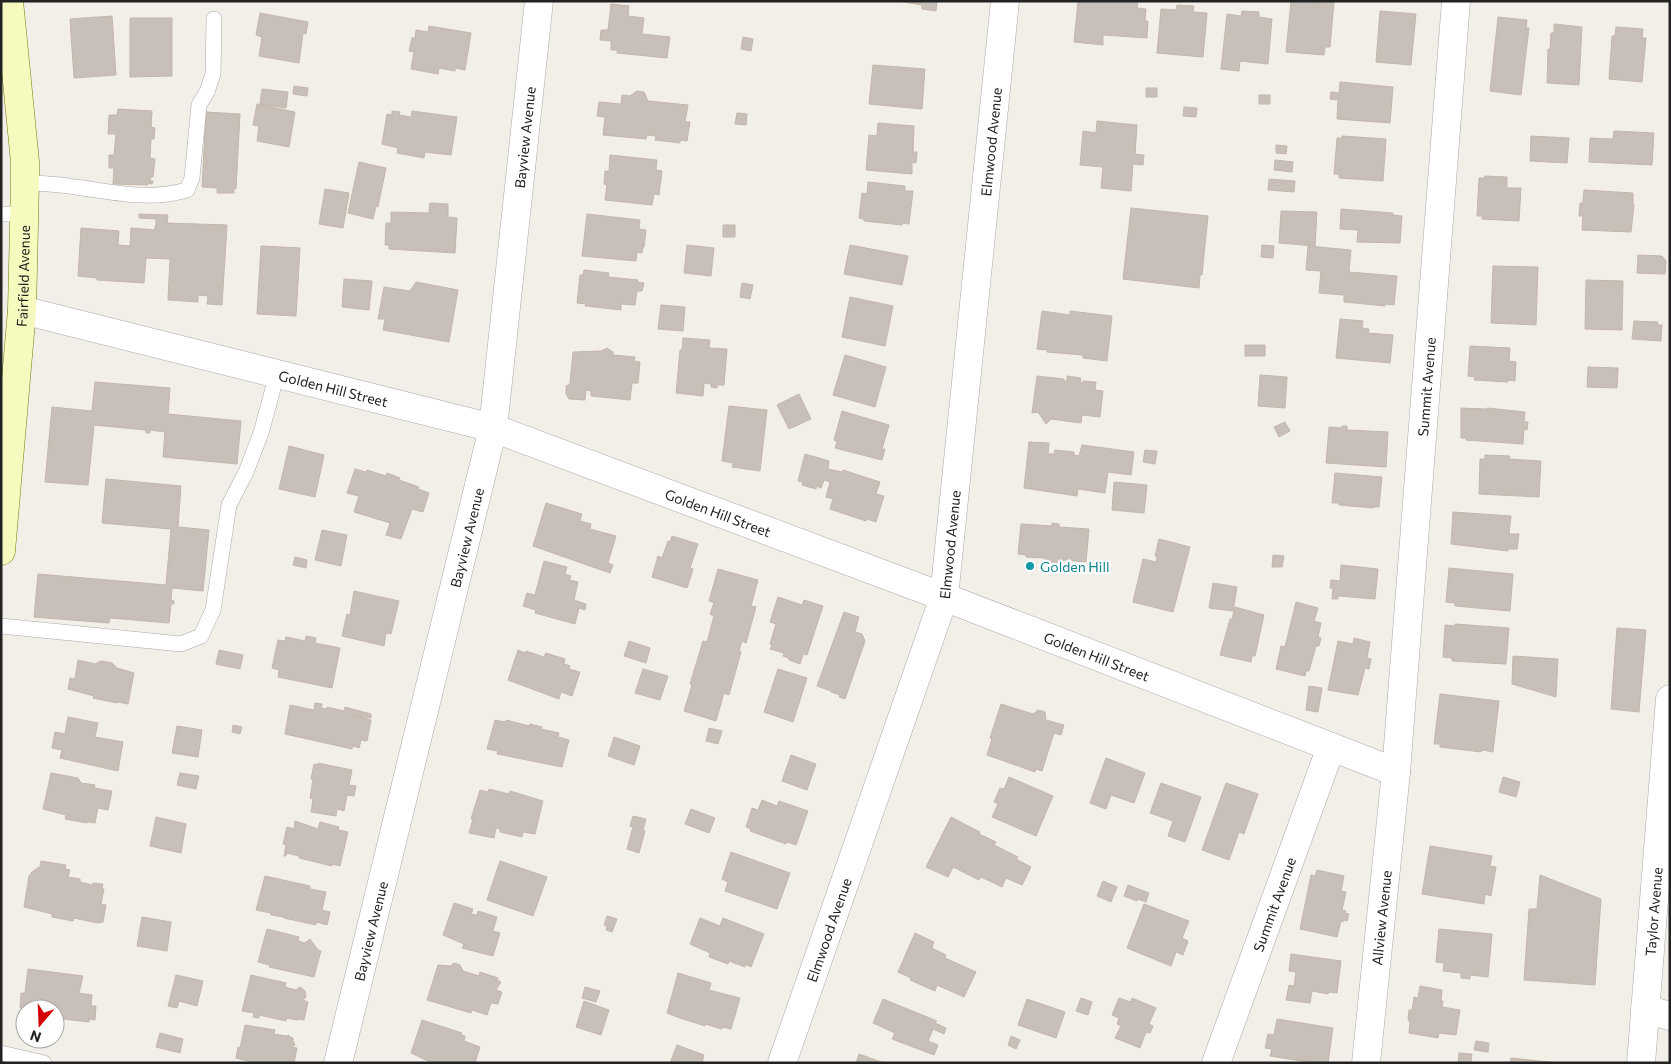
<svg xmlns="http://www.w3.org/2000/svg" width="1671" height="1064" font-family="Commissioner,sans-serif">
<rect width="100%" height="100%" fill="#f2efe9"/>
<path fill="#c7bfb8" stroke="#c4b6ab" d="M898 1H937L936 11 922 9V5Z
M1078 1H1138L1137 8 1146 9 1145 21H1148L1147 38 1103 35V45L1074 42Z
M1291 1 1334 2 1330 47H1325L1324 55 1286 52Z
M611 4 629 6 628 16 644 18 642 34 670 37 667 58 617 53V50H611V41L600 40 601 30H608Z
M1177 5 1194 6 1193 12 1207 13 1203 57 1157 53 1161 9 1176 10Z
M1242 11 1259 12V17L1272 19 1268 64 1240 61 1239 71 1221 69 1227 14 1241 16Z
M1380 11 1416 14 1411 65 1376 62Z
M260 13 308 22 306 34 303 33 299 63 259 56 262 37 256 35Z
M112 16 116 75 74 78 70 19Z
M1498 17 1527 20 1526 28H1529L1521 95 1490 91Z
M130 18H172V76L130 77Z
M1554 24 1582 27 1579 85 1547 83 1548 49H1550L1551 33H1554Z
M429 26 471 33 465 70 455 68V71L439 68 438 74 411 69 414 52 409 51 412 38H415L416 30 428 32Z
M1616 27 1643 29 1642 38H1646L1642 82 1609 79 1612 36H1615Z
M743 37 753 39 751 51 741 49Z
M873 65 925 69 922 109 869 104Z
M1340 82 1393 87 1390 123 1337 119 1338 100 1330 99 1331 92 1339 93Z
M294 86 308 88 307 96 293 94Z
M1146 88H1157V97H1146Z
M262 89 288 92 286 108 260 104Z
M637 91 644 92 648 101 688 105 685 122H690L687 141 680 140V143L655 140 656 136 647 135 646 139 603 135 605 117 597 116 599 102 621 104 622 95 630 96Z
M1259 95H1270V104H1259Z
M257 104 295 112 289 147 257 141 259 126 253 125Z
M1184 107 1197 108 1196 117 1183 116Z
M118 109 152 111 151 127 155 128 154 139H151L150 158 155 159 153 177H151L150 181H153L152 184 148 183V185L113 184 114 168H109V155H114L116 134H108L109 115H117Z
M392 111 400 112 399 115 411 117 412 111 457 117 451 155 425 152 424 158 397 153 398 148 382 144 387 114 392 115Z
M206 112 240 114 236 189 234 188V193H217V188L202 187Z
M737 113 747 114 746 125 735 124Z
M1097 121 1137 125 1135 154 1144 155 1143 165 1133 164 1131 191 1101 188 1103 167 1080 165 1083 131 1096 133Z
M878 123 914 126 913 152H917L916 163 912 162V174L866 170 869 135 877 136Z
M1614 131 1654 133 1652 165 1589 162 1590 138 1613 139Z
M1342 136 1386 139 1383 181 1339 178V174H1334L1337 138H1342Z
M1531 136 1569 138 1567 163 1530 161Z
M1276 145 1287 146 1286 154 1276 153Z
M610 155 657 160 656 170 662 171 659 195 654 194 652 205 605 200 607 185 604 184 605 171H609Z
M1275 160 1293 162 1292 172 1274 170Z
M359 162 386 168 378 207 376 206 373 219 348 213Z
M1485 176 1507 177V188H1521L1519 221 1482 219V216H1477L1479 178H1484Z
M1269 179 1295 181 1294 192 1268 190Z
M868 182 905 186V191H913L909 224 902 223V225L864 221V219L859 218 862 193 867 194Z
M325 189 349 193 343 228 319 224Z
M1584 190 1633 193V205H1634L1631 232 1582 230 1583 216H1579L1580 203H1583Z
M430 203 448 204V217L457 218 455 253 389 249V245H385L386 223H391V212L429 213Z
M1131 208 1208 216 1202 275H1200L1199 288 1123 279Z
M1341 209 1393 213V215L1402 216 1400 243 1357 242 1358 230 1340 229Z
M1281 211 1317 212 1315 246 1279 243Z
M139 214 168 215 167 223 227 225 222 305 207 304 208 296 198 295V302L168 300 170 259 146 258 144 283 97 280V278L78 276 81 228 119 231 118 245 130 246 131 228 155 230V226H156V219L139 218Z
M587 214 640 220 639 229 646 230 644 247H643L642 253 637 252 636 261 582 256Z
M723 225H735V237H723Z
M687 245 714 248 711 276 684 273Z
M850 245 908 256 902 285 844 274Z
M1262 245 1274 246 1273 258 1261 257Z
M261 246 300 248 296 316 257 314Z
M1308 246 1351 250 1349 272 1397 276 1394 305 1385 304V306L1344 302V295L1319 293 1321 271 1306 270Z
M1638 255 1662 256 1666 261 1665 274 1637 273Z
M1493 266 1538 267 1536 325 1491 323Z
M584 270 609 273 608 277 638 280 637 282 644 283 642 291H637L635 305 621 304V310L585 306 586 304 577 303 580 275H583Z
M344 279 372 281 369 310 342 307Z
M1586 280 1623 281 1622 330 1585 329Z
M416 282 458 290 449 342 383 330 385 319H378L384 287 410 291Z
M742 283 753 285 750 299 740 297Z
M850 297 893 306 885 346 842 337Z
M661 305 685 307 683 331 658 329Z
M1042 311 1070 315V311L1112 316 1107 361 1083 358V355L1047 352V350L1037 349Z
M1340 319 1363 321 1362 328 1369 329 1368 333 1393 335 1390 363 1336 358Z
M1634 321 1658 322 1657 325H1662L1661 341 1632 339Z
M683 338 710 340 709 348 727 349 724 385H717V388L711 387V384L704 383 703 396 676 393 680 350H682Z
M1245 345H1265V356H1245Z
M1470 346 1510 348 1509 361 1516 362 1515 381 1508 380V382L1474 380 1475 377 1468 376Z
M607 348 613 352V355L635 357 634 361 640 362 638 383H632L630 400 591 396V391L586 390 585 400 569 399 566 394V386L570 384 573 352 601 351Z
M845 355 886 367 875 407 833 395Z
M1588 367 1618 368 1617 388 1587 387Z
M1260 375 1287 377 1285 408 1258 406Z
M1037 376 1064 379V381H1067V376L1081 378 1080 383H1083V381L1096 382 1095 390 1103 391 1100 417 1082 415 1081 423 1051 419 1046 424 1038 412 1032 413Z
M95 382 170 388 168 414 241 421 237 464 163 457 165 432 150 430V433H146V430L94 425 88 485 45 482 52 407 92 411Z
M799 394 811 419 789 429 777 405Z
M729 406 767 410 760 471 732 467 733 463 722 461Z
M1461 408 1486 409 1487 408 1525 412 1524 422H1528L1527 430 1524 429 1523 444 1466 440V438H1461Z
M842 411 889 425 882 449H885L882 460 835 448 837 442 834 440Z
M1285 422 1290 431 1279 437 1274 427Z
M1342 426H1347V430L1388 432 1386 467 1326 463 1329 427 1342 428Z
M1029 442 1049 443 1048 454H1054L1055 450 1074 452V455L1079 456 1082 445 1134 452 1131 475 1108 472 1105 493 1078 489 1077 496 1024 488Z
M289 446 324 455 315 497 279 489Z
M1145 450 1157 451 1155 464 1143 462Z
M805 454 829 461 828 469 842 472 843 470 880 482 876 494 884 496 876 522 867 519 866 521 830 509 833 499 826 497 830 482 824 480 821 488 817 486 816 489 802 485 803 482 798 481Z
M1485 455 1510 456 1509 459 1541 461 1539 497 1479 494 1480 459H1485Z
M355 469 366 472 367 470 386 476 387 473 400 478 399 480 419 487 418 489 429 493 423 512 412 509 401 539 386 535 390 523 354 512 359 496 347 493Z
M1335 473 1382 477 1379 507H1373V508L1339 505V503H1332Z
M106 479 181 486 178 527 209 530 203 591 172 588 171 600 174 601V604H171L169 623 110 618 109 623 34 617 38 574 166 585 171 529 102 523Z
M1114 482 1147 485 1144 513 1112 510Z
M546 503 582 514 580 521 591 524 590 529 616 536 608 563 613 565 610 573 533 546Z
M1453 512 1511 516 1509 534H1519L1517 549H1508V551L1451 544Z
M1052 523 1059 524V527L1089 529 1086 562 1064 560 1058 564 1048 563 1044 558 1026 557V555L1018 554 1021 524 1052 526Z
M322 530 347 535 341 566 315 560Z
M672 536 698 544 690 568 693 569 687 588 652 577 658 556 662 558 668 541 670 542Z
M1159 539 1190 547 1173 612 1133 602 1143 559 1156 562 1157 556H1155Z
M1273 555 1284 556 1282 567H1272Z
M295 557 307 560 306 568 293 565Z
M544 561 567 567 565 574 571 576 569 580 578 582 574 600 586 604 585 610 579 608 575 624 535 613 536 610 523 606 527 593 535 595Z
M1341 565 1378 569 1375 599 1338 596V599H1332L1333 588H1330L1331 580 1340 581Z
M1449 568 1513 574 1510 611 1455 606V603L1446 602Z
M718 569 758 580 751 606 756 607 746 643 742 641 739 651 741 652 729 695 724 693 716 721 684 711 692 685 690 684 703 641 707 642 714 616 710 614 714 603 709 601Z
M1213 583 1237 587 1233 611 1209 608Z
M354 591 399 601 391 634 386 633 384 646 342 636 347 614 350 615Z
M778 597 802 605 804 600 823 606 807 655 803 654 800 664 789 660V658L783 656 784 653 770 649 772 645 770 644 776 624 770 622Z
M1296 602 1318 608 1314 621 1321 623 1318 637 1321 638 1319 646H1316L1309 671H1306L1305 676 1276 669 1281 646 1285 647Z
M1235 607 1264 615 1255 656H1252L1251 662 1220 655 1230 619H1232Z
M844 612 859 617 855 632 862 634 865 641 845 699 839 697 840 695 831 692V691L817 686Z
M1455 624 1509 628 1506 664 1452 661V658L1443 657 1445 625 1455 626Z
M1617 628 1646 630 1639 712 1611 709Z
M306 636 316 638 315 643 340 648 332 688 278 677 279 670 272 668 278 640 285 641 286 637 305 641Z
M1354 638 1370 642 1367 658 1371 659 1369 669 1365 668 1358 695 1328 690 1338 641 1353 644Z
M629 641 650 648 646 663 624 656Z
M219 650 243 655 240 669 216 664Z
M518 650 525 653 526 651 544 657 546 653 565 659 564 664 570 666 569 669 580 672 572 696 561 692 559 699 508 680Z
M1513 656 1558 659 1556 697 1512 684Z
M78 660 95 664 101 661 112 663 117 668 134 673 128 704 117 702V703L93 698 94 696 68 689 70 678 75 679Z
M643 669 668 676 660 700 635 693Z
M778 669 807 678 793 722 764 712Z
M1309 686 1322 688 1318 712 1306 710Z
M1440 694 1499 701 1493 752 1482 750 1481 752 1440 747V744H1434Z
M315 703 322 704 321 708 327 709V707L344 711 345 707 371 714V718L353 715 371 720 367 741 361 740 359 748 353 746 352 749 285 734 290 705 314 710Z
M1001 704 1033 714 1038 710 1045 712 1046 720 1064 725 1061 735 1054 733 1042 771 1036 769 1035 772 987 755 992 739 990 738Z
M68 717 98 723 95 737 123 742 118 771 60 758 62 750 52 748 55 732 65 734Z
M495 720 505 722 506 720 529 726 530 724 542 727 541 729 559 733 558 737 569 740 562 767 497 754 498 751 487 749Z
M233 725 242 727 240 734 232 732Z
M177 726 202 730 198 757 172 753Z
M709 728 722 731 718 744 706 741Z
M614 737 640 746 634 765 608 756Z
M791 755 816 764 807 790 782 781Z
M1106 758 1145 773 1134 803 1111 795 1106 809 1090 803Z
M318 763 352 770 349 785 356 786 354 796 347 795 344 811 337 809 336 816 311 812 313 799 310 798 313 779H311L314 764 318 765Z
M51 773 78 778 81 783 95 785 94 788 112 791 108 810 98 808 95 823 88 822 87 823 65 819 66 815 43 809Z
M180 773 199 776 196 789 177 785Z
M1009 777 1053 796 1036 836 992 817 998 804 994 802 1000 788 1004 789Z
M1503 777 1520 782 1516 797 1499 792Z
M1161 783 1201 797 1185 842 1168 836 1173 821 1150 813Z
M1226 783 1258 794 1244 834 1239 832 1229 860 1202 850Z
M489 789 509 794 510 791 543 801 535 834 523 832 522 837 500 832V829L496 828 494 838 469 833 473 819H471L480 790 488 792Z
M762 800 777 806 779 801 808 811 796 845 787 842 786 844 750 831 751 829 746 827 752 808 758 810Z
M691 809 715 818 709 833 685 824Z
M633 816 646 819 643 830 645 831 639 853 627 849 633 827 630 826Z
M156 817 186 824 181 853 150 846Z
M951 817 980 832 979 834 996 842 994 845 1018 857 1016 859 1031 867 1022 885 1006 878 1002 887 981 877 979 880 953 867 948 877 926 867Z
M295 821 318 829 320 822 339 827 338 830 348 832 340 866 332 864V866L299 858V856L287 853 286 856H284L286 845 283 844 287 827 294 829Z
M1430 846 1492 856 1490 866 1496 867 1491 896 1485 894 1484 904 1422 894Z
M731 852 790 873 777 909 725 891 728 882 722 879Z
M41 861 66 865 65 869 70 870 68 877 80 879V882L92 885 93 883 103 884 102 889H104L101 904 106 905 103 922 98 923 74 918 73 921 52 917V914L24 907 29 876 32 872 42 865H40Z
M500 861 547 877 533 916 487 900Z
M1317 870 1344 876 1341 891 1346 892 1342 910 1346 911 1345 913 1349 914 1347 921 1343 920V922L1341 921 1337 937 1300 929 1311 875 1315 876Z
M1540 875 1601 899 1595 985 1524 980 1529 909H1537Z
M265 876 310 886V889L326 892 322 910 330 912 327 925 316 922V925L284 918V917L271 915V913L256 910Z
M1103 881 1117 887 1111 902 1097 896Z
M1128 885 1149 893 1146 902 1138 899 1137 901 1124 896Z
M454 903 473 909 471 914 477 915 478 911 497 917 493 931 500 933 493 956 462 948 464 944 443 935Z
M1144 904 1189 921 1182 938 1188 941 1183 955 1176 952 1171 966 1127 948Z
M607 916 617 919 612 932 606 930 607 926 604 925Z
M142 917 171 922 167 951 137 946Z
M700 918 720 926 723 918 764 934 751 967 745 964V967L729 961 728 964 709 957 710 953 690 944Z
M267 929 299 937 298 941 305 943 310 939 318 950 321 951 314 977 269 967 270 965 258 962Z
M1439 929 1492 934 1488 977 1470 975V979L1461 978V973L1443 971 1444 963 1436 962Z
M915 933 934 942 932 948 946 955 945 958 976 972 964 997 937 985 935 991 910 980 911 978 898 972Z
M1291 954 1341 961 1337 993 1329 992 1328 994 1312 991 1310 1003 1286 1000 1289 985 1294 986 1296 972 1289 971Z
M454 963 460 965 463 971 479 976 480 972 498 978 497 980 501 982 496 990 502 992 498 1004 491 1003 487 1015 472 1010 471 1013 427 1000 438 965 450 966Z
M28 969 83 976 79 993 92 995 91 1006H96L95 1020 89 1019V1022L55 1018V1009L20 1008 21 993H25Z
M678 973 711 983 709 990 740 998 731 1029 723 1027 722 1029 705 1024V1026L677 1017 667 1013Z
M176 975 203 981 197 1006 179 1001 177 1008 168 1006Z
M251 975 286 983 285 987 296 990 300 987 305 991 306 997 303 1000 308 1002 304 1020 298 1019 297 1020 287 1018 286 1021 259 1015V1018L253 1017 254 1013 242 1011Z
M1420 986 1442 990 1441 1001H1443L1442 1007 1460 1010 1456 1035 1439 1033 1438 1038 1409 1033 1410 1021 1408 1020 1409 1010H1412L1414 997 1418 998Z
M585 987 600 991 596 1002 582 998Z
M1081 998 1092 1002 1088 1015 1076 1011Z
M1119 998 1131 1002 1132 998 1156 1008 1149 1024 1153 1026 1150 1033 1146 1032 1140 1048 1115 1038 1121 1026 1117 1024 1119 1018 1112 1015Z
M883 999 937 1021 935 1023 946 1028 944 1034 933 1029 928 1041 938 1045 934 1055 892 1039 895 1033 873 1023Z
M1027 999 1065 1012 1056 1038 1018 1025Z
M584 1001 609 1010 601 1035 576 1027Z
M1277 1019 1333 1028 1328 1063H1314L1270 1056 1272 1049 1265 1048 1268 1034 1274 1035Z
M422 1020 462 1033 461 1035 465 1036 464 1041 480 1047 475 1063H432L411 1053Z
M245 1025 275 1030 274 1034 286 1036 289 1035 290 1037 293 1038V1041L295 1045 291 1047 297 1048 294 1063H249L248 1061 236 1058 238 1047 240 1048Z
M160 1033 183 1039 180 1053 156 1047Z
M1011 1036 1020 1040 1016 1049 1008 1045Z
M1476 1041 1489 1043 1488 1052 1474 1050Z
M677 1045 704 1055 702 1063H670Z
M1459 1053 1472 1054 1471 1063H1458Z
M859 1054 884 1063H856Z
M1511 1058 1558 1063H1510Z"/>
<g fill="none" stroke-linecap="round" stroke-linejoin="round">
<g stroke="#a9a9a9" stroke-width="16">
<path id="service" d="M25 182C41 184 59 184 75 187 114 192 148 201 187 190L192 178 199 105 207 92 213 74 214 19
M1 214H24
M1 626 181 644 201 636 213 610 229 505 246 472 261 433 277 374
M1 1053 44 1063"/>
</g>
<g stroke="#a9a9a9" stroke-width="29">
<g id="minor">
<path id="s1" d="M22 310 493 428 944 597 1396 772"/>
<path d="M1645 1009 1670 1016"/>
<path id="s2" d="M338 1063 493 428 539 1"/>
<path id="s3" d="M782 1063 944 597 1005 1"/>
<path id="s4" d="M1216 1063 1331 747"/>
<path id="s5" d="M1366 1063 1396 772 1456 1"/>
</g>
</g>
<g stroke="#a9a9a9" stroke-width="29">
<g id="tertiary">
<path id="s6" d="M1641 1063 1670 699"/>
</g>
</g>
<g stroke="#707d05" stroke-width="29">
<g id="secondary">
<path id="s7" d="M1 551 22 310 25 182V162L9 1"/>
</g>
</g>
<use href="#service" stroke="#fff" stroke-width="15"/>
<use href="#minor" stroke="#fff" stroke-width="28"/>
<use href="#tertiary" stroke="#fff" stroke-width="28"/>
<use href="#secondary" stroke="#f7fabf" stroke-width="28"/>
</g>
<circle fill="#0f9aa8" stroke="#fff" stroke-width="2" cx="1030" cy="566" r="5"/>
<g text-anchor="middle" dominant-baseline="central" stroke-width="4.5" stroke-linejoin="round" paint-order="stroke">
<g font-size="14" fill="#222" stroke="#fff">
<text stroke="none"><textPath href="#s2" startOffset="946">Bayview Avenue</textPath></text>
<text stroke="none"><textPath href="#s3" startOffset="951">Elmwood Avenue</textPath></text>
<text stroke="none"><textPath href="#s7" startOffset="276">Fairfield Avenue</textPath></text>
<text stroke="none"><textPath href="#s5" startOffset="679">Summit Avenue</textPath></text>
<text stroke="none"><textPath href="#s1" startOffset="321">Golden Hill Street</textPath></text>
<text stroke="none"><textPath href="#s1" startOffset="726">Golden Hill Street</textPath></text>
<text stroke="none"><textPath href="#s2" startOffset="541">Bayview Avenue</textPath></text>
<text stroke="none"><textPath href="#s3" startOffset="546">Elmwood Avenue</textPath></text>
<text stroke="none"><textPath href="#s1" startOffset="1131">Golden Hill Street</textPath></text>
<text stroke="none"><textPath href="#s4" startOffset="169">Summit Avenue</textPath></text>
<text stroke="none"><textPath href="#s6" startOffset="152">Taylor Avenue</textPath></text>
<text stroke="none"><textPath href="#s5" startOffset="146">Allview Avenue</textPath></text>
<text stroke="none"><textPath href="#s2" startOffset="136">Bayview Avenue</textPath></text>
<text stroke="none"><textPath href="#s3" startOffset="141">Elmwood Avenue</textPath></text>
</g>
<g font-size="14" fill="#0d838f" stroke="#fff" text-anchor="start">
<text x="1040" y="566">Golden Hill</text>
</g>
</g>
<rect width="1671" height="1064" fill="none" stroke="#222222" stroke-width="5"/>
<g transform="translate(40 1024) rotate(199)"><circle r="24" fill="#ffffff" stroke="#a7a7a7"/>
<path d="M0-4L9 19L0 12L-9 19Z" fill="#d40000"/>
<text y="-8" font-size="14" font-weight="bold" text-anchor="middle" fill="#222222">N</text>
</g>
</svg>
